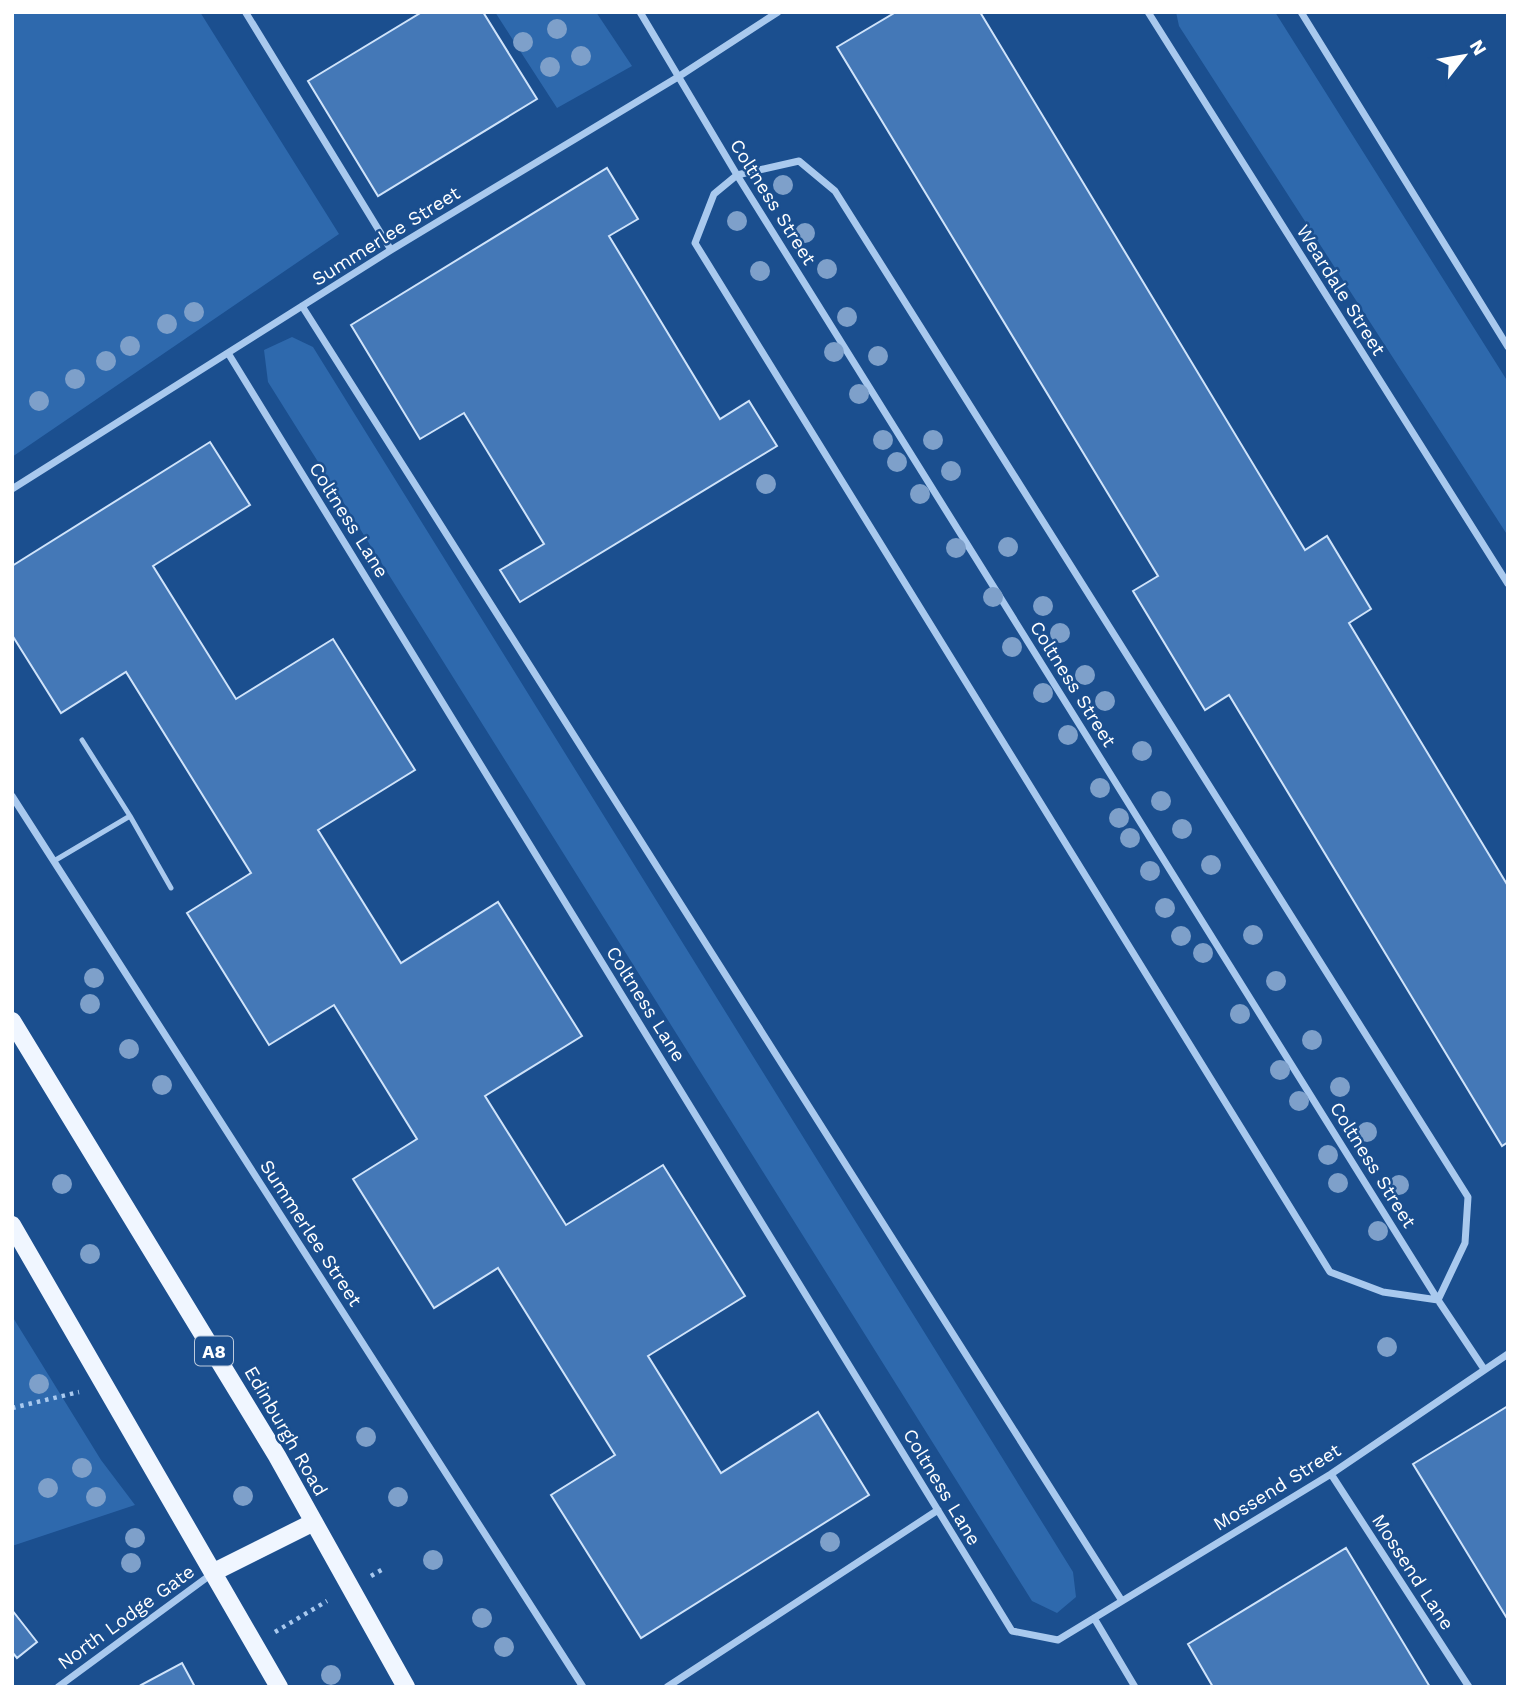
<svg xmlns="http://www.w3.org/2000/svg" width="1520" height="1699" font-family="'Work Sans',sans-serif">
<rect width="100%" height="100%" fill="#1b4f8f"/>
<path fill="#2e69ad" d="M12 12H200L339 234 12 457Z
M495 12H596L632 66 557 108Z
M1176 12H1275L1508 382V536L1179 26Z
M292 337 313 347 1073 1572 1076 1597 1057 1613 1032 1601 268 382 264 350Z
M12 1316 101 1460 135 1505 12 1546Z"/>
<path fill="#4478b7" stroke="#cfe3fa" stroke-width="2" d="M422 12H483L537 99 378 196 308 81Z
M896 12H980L1305 550 1327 536 1371 609 1349 623 1508 886V1142L1502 1146 1229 695 1205 710 1133 591 1158 576 837 47Z
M607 168 638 219 609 236 720 419 749 401 777 446 520 602 500 570 544 544 464 413 420 439 351 325Z
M210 442 250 505 153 566 236 699 333 639 415 770 318 830 401 963 498 902 582 1036 485 1096 566 1225 663 1165 745 1296 648 1356 721 1473 818 1412 869 1495 641 1638 551 1495 615 1455 498 1268 434 1308 353 1179 417 1139 334 1005 269 1045 187 913 251 873 126 672 61 713 12 635V566Z
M1508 1406V1620L1413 1464Z
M1346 1548 1430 1687H1213L1188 1644Z
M12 1610 37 1642 17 1658 12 1652Z
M182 1663 195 1687H143L141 1685Z"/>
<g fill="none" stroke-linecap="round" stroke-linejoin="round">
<path stroke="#a9c9ee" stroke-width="4.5" stroke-dasharray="3.5 5" stroke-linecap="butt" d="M12 1408 79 1392
M371 1576 383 1569
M275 1632 327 1601"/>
<path stroke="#a9c9ee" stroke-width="5" d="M82 740 130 816
M54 861 130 816 171 888"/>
<path stroke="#a9c9ee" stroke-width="7" d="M640 12 737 175 1438 1300 1484 1369
M1148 12 1508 584
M1301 12 1508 347
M246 13 391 250
M799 161 835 191 1468 1197 1465 1243 1438 1300 1383 1292 1330 1272 695 243 714 194 737 175Z
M302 306 1122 1601
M228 353 1012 1631 1058 1640 1331 1474 1508 1354
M12 489 391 250 678 77 778 12
M12 796 583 1687
M1331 1474 1469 1687
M1094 1618 1135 1687
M58 1687 213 1573
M667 1687 938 1510"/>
<path stroke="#f0f6ff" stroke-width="18" d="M12 1021 277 1456 406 1687
M12 1225 279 1687
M214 1572 314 1522"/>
</g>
<g fill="#7ea0ca">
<circle cx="557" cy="29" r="10"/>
<circle cx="523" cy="42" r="10"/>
<circle cx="581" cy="56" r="10"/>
<circle cx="550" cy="67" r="10"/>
<circle cx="783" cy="185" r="10"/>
<circle cx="737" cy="221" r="10"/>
<circle cx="805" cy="233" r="10"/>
<circle cx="827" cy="269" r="10"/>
<circle cx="760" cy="271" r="10"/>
<circle cx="194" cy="312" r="10"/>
<circle cx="847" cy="317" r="10"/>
<circle cx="167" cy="324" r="10"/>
<circle cx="130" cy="346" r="10"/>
<circle cx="834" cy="352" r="10"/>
<circle cx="878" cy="356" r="10"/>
<circle cx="106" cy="361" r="10"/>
<circle cx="75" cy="379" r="10"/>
<circle cx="859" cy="394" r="10"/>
<circle cx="39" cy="401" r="10"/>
<circle cx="883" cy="440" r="10"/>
<circle cx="933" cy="440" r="10"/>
<circle cx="897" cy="462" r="10"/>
<circle cx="951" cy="471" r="10"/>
<circle cx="766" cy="484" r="10"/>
<circle cx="920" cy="494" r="10"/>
<circle cx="1008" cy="547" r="10"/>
<circle cx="956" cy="548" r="10"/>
<circle cx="993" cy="597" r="10"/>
<circle cx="1043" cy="606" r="10"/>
<circle cx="1060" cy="633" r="10"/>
<circle cx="1012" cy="647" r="10"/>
<circle cx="1085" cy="675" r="10"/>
<circle cx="1043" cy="693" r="10"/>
<circle cx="1105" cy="701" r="10"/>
<circle cx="1068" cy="735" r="10"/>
<circle cx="1142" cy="751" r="10"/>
<circle cx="1100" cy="788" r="10"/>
<circle cx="1161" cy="801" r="10"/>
<circle cx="1119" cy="818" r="10"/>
<circle cx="1182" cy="829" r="10"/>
<circle cx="1130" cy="838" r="10"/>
<circle cx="1211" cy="865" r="10"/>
<circle cx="1150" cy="871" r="10"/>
<circle cx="1165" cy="908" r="10"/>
<circle cx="1253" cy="935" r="10"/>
<circle cx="1181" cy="936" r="10"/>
<circle cx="1203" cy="953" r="10"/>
<circle cx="94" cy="978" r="10"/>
<circle cx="1276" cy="981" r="10"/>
<circle cx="90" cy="1004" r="10"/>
<circle cx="1240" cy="1014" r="10"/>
<circle cx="1312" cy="1040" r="10"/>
<circle cx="129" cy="1049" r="10"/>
<circle cx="1280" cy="1070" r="10"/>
<circle cx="162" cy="1085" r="10"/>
<circle cx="1340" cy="1087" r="10"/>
<circle cx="1299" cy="1101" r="10"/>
<circle cx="1367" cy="1132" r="10"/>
<circle cx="1328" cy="1155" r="10"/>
<circle cx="1338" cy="1183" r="10"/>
<circle cx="62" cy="1184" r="10"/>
<circle cx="1399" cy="1185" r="10"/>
<circle cx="1378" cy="1231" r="10"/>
<circle cx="90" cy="1254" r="10"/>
<circle cx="1387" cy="1347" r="10"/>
<circle cx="39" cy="1384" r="10"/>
<circle cx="366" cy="1437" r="10"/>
<circle cx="82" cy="1468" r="10"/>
<circle cx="48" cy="1488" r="10"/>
<circle cx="243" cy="1496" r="10"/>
<circle cx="96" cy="1497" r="10"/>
<circle cx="398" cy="1497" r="10"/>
<circle cx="135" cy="1538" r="10"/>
<circle cx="830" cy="1542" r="10"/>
<circle cx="433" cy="1560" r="10"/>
<circle cx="131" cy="1563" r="10"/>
<circle cx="482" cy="1618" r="10"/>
<circle cx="504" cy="1647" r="10"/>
<circle cx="331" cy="1675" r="10"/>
</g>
<g text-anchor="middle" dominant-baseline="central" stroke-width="5" stroke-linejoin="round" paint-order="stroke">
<rect fill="#1b4f8f" stroke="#bbcadd" stroke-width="2" x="195" y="1336.5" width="38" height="29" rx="5"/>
<g font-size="18" font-weight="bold" fill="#fff">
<text x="214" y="1351">A8</text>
</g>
<g font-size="19" fill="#fff" stroke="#1b4f8f">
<text transform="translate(773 202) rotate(58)">Coltness Street</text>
<text transform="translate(386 236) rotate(-32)">Summerlee Street</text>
<text transform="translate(1341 290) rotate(58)">Weardale Street</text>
<text transform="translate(349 520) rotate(58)">Coltness Lane</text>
<text transform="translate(1073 684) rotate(58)">Coltness Street</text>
<text transform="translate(646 1004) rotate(58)">Coltness Lane</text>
<text transform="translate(1373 1165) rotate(58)">Coltness Street</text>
<text transform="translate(311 1233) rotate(57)">Summerlee Street</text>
<text transform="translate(286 1431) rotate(60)">Edinburgh Road</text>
<text transform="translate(942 1487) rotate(59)">Coltness Lane</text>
<text transform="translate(1277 1487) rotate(-32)">Mossend Street</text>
<text transform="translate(1413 1572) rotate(57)">Mossend Lane</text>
<text transform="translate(126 1617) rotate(-36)">North Lodge Gate</text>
</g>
</g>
<rect width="1520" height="1699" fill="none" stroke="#ffffff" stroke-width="28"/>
<g transform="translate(1464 56) rotate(59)" stroke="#1b4f8f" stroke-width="5" paint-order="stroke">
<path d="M0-5L12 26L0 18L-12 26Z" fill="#ffffff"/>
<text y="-10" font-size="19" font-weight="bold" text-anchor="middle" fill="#ffffff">N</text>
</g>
</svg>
